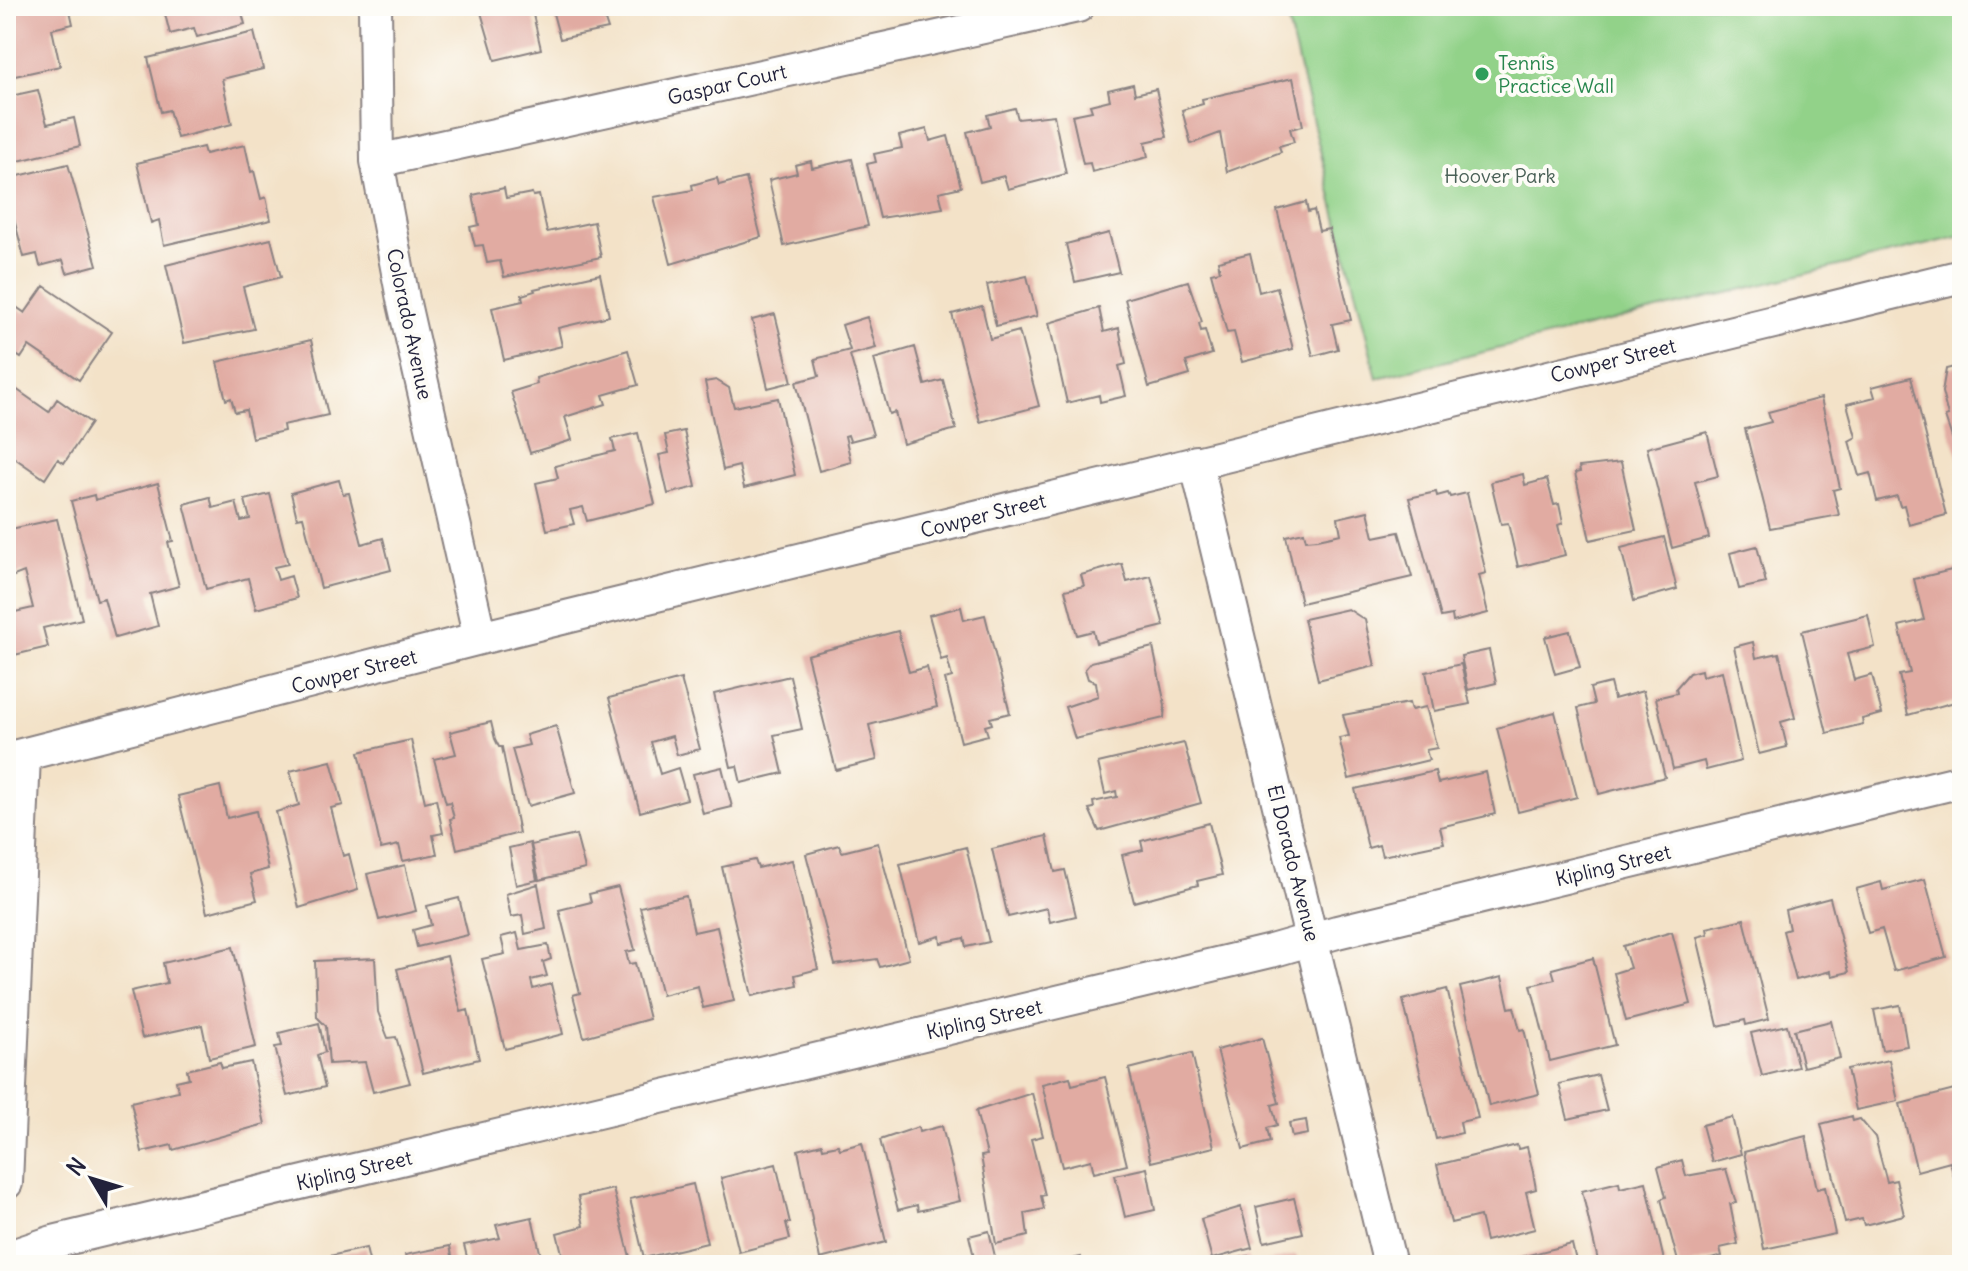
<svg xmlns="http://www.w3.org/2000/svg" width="1968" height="1271" font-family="Delius,sans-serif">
<rect width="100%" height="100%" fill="#fdfcf7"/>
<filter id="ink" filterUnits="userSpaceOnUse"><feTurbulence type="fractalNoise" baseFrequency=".0125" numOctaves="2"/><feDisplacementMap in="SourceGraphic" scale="16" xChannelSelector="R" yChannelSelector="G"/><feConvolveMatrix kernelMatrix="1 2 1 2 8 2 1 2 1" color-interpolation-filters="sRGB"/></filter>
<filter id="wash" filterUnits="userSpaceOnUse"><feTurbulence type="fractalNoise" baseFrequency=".006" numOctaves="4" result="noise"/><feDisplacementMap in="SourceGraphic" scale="32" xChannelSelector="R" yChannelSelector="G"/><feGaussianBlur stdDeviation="1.8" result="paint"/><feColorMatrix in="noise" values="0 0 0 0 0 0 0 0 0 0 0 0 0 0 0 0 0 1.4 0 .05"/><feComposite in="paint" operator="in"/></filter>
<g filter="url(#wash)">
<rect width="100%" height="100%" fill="#f3e2c8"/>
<path fill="#92d289" stroke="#5a7a62" stroke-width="2" d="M1284 6H1962V236L1377 378Z"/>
<g id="blocks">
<path fill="#e1aba2" d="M6 6H69L73 24 52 29 60 66 6 78Z
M163 6H240L245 24 197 37 194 28 170 34Z
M465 6H531L541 49 495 60 480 9 467 12Z
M551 6H641L642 10 605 20 608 29 560 39Z
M254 32 263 69 222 79 232 124 177 138 169 110 161 112 148 58Z
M1293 78 1303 126 1290 129 1294 142 1279 146 1281 152 1227 172 1220 133 1191 144 1182 110 1203 104 1202 99Z
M1133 84 1135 94 1156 89 1167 137 1145 142 1148 157 1092 172 1090 163 1083 164 1072 115 1092 111 1090 105 1110 100 1108 90Z
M38 90 47 124 74 118 80 146 6 164V97Z
M1015 108 1018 119 1054 115 1066 174 1008 189 1004 176 980 182 967 132 990 126 987 115Z
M927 129 930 141 948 136 961 187 939 192 943 208 880 218 867 164 876 162 874 154 902 148 899 136Z
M245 145 251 172 254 171 261 199 266 197 271 220 164 245 159 220 151 223 137 163 203 147 205 154Z
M852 159 868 226 784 246 769 180 797 173 795 165 811 161 812 168Z
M68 164 97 265 67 273 63 260 40 266 37 254 24 257 14 219 6 221V179Z
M717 178 719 185 746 178 761 237 671 264 654 197 693 190 692 185Z
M504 188 506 198 532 193 533 196 539 195 547 232 594 222 601 257 504 277 500 261 487 263 483 245 475 246 470 227 479 225 473 195Z
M1306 202 1308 212 1314 210 1319 231 1329 229 1351 320 1332 324 1338 349 1313 356 1277 210Z
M1109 233 1119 272 1075 282 1066 244Z
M271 239 281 277 243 287 254 329 184 343 166 265Z
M1250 253 1259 292 1277 287 1293 349 1242 362 1234 332 1227 333 1211 273 1220 271 1218 261Z
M600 274 609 316 558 328 562 346 504 360 492 308 523 301 522 295 535 291 534 289Z
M1027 276 1037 316 996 326 987 285Z
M1188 281 1202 322 1199 323 1201 331 1205 330 1212 354 1186 362 1190 375 1149 387 1125 299Z
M44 286 112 332 79 380 29 346 21 358 6 348V300L25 313Z
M982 306 990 339 1019 331 1039 406 980 422 952 314Z
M1099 308 1104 332 1119 328 1126 364 1119 366 1126 396 1100 402 1099 395 1067 403 1049 323Z
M775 314 792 382 768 388 752 320Z
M867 317 876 348 850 355 873 435 850 441 848 435 845 436 851 462 819 471 796 382 819 376 815 359 850 350 842 325Z
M311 340 328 415 283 425 284 431 252 438 246 410 235 412 231 398 226 400 217 362Z
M915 347 925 385 943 380 956 429 903 444 895 412 889 414 874 359Z
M628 350 638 385 603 395 606 404 565 417 572 440 530 453 511 392 537 384 536 378Z
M1962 365V461H1960L1945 417 1948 416 1942 392 1946 369Z
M1911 377 1946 515 1909 525 1904 505 1900 506 1897 496 1877 501 1870 473 1859 476 1849 441 1856 437 1847 404 1875 397 1872 387Z
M716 380 729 388 734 407 778 398 795 475 744 488 739 466 723 470 705 382Z
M6 382 49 412 57 399 91 423 64 463 58 459 45 479 6 452Z
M1821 398 1840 488 1833 490 1839 515 1770 528 1745 429 1771 422 1768 412Z
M684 431 696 487 668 494 659 455 669 453 665 435Z
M1707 432 1718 476 1695 482 1709 538 1672 548 1647 448Z
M638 433 655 504 587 521 583 507 570 510 574 524 547 530 536 483 558 478 555 466 615 451 612 439Z
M1621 462 1636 530 1590 540 1575 473 1580 472 1579 467Z
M1523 474 1525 485 1547 479 1554 505 1559 504 1563 523 1558 525 1565 555 1518 567 1508 523 1501 524 1491 482Z
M339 480 343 494 349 493 362 544 383 538 391 570 321 588 303 517 297 518 291 493Z
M158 483 173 541 168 542 179 586 150 594 158 626 115 638 104 598 97 600 71 501 94 495 95 500Z
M1436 492 1437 496 1448 493 1450 497 1467 493 1486 573 1479 575 1488 613 1453 622 1452 615 1441 617 1409 498Z
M270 494 288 564 274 567 278 580 291 576 297 598 256 609 248 578 206 589 184 504 210 497 213 508 236 502 241 521 250 519 245 500Z
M1368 511 1374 537 1399 532 1412 577 1301 603 1286 536 1304 532 1306 540 1318 539 1341 534 1338 518Z
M57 519 82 619 43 628 48 647 10 656 6 614 33 608 24 572 6 579V530Z
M1664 537 1677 589 1634 601 1621 548Z
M1757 546 1766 583 1739 589 1730 553Z
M1122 564 1127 582 1151 576 1164 626 1096 643 1093 631 1077 635 1065 590 1084 586 1081 575Z
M1960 568 1962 700 1908 715 1899 675 1910 673 1899 626 1924 620 1914 579Z
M961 607 964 620 985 615 1010 713 990 718 992 724 985 726 988 735 961 742 945 679 952 677 947 658 941 660 929 615Z
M1348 609 1365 620 1375 666 1318 680 1304 619Z
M1868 615 1875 647 1847 654 1854 680 1872 675 1882 714 1862 719 1863 724 1827 733 1802 631Z
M898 631 909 672 927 667 937 707 869 725 877 760 836 770 807 655Z
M1570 631 1580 667 1555 674 1545 637Z
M1753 642 1756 658 1779 653 1795 718 1781 722 1787 747 1759 754 1734 647Z
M1153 647 1165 705 1164 718 1075 739 1065 707 1098 696 1096 682 1088 679 1085 669 1091 662Z
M1489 650 1496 683 1468 690 1461 656Z
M1461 664 1470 704 1434 711 1426 672Z
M1701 670 1702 676 1722 671 1741 761 1706 770 1704 761 1673 769 1656 698 1677 693 1676 688 1689 673Z
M790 676 802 729 774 735 783 773 741 783 737 766 731 767 714 694Z
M681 679 700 749 677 755 672 736 651 742 660 774 678 768 687 799 640 812 609 698Z
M1610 683 1614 699 1643 691 1665 777 1599 794 1578 708 1594 704 1590 688Z
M1409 703 1411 710 1426 707 1437 748 1426 750 1429 760 1349 779 1339 738 1349 736 1343 715Z
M1555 712 1577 797 1518 812 1497 728Z
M491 722 495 739 499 747H502L519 833 457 849 450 819 454 818 450 802 446 803 434 759 456 754 450 732Z
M556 726 575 793 528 806 512 749 529 745 526 735Z
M411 740 425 802 436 799 443 833 433 835 437 854 403 861 399 845 381 849 359 752Z
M1184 743 1201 803 1099 831 1089 809 1094 808 1093 802 1117 797 1116 791 1105 794 1098 763Z
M331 761 343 805 331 808 343 856 349 854 358 890 299 908 276 812 299 805 290 771Z
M722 767 732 807 703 814 693 774Z
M1435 771 1438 783 1486 772 1495 814 1440 827 1444 843 1382 856 1379 845 1368 848 1355 789Z
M220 786 227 818 256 811 268 869 250 874 257 900 207 913 178 796Z
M1209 823 1222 875 1197 881 1198 885 1134 902 1122 855 1143 850 1141 841Z
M576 835 585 869 539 880 531 845Z
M1047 836 1055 872 1065 870 1076 916 1050 922 1047 908 1008 917 992 849Z
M530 843 537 880 516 885 509 848Z
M878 843 909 959 880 967 877 959 835 965 806 854 839 845 842 852Z
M966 847 989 942 966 947 964 938 941 943 940 936 919 942 900 864Z
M755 860 758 868 792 860 818 969 795 975 797 985 752 996 722 867Z
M405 865 416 911 379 920 367 874Z
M1925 879 1946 957 1894 971 1882 929 1868 933 1856 889 1881 882 1883 890Z
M538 884 546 929 525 934 522 915 511 917 506 894Z
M618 887 635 950 626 952 629 964 635 963 649 1019 584 1037 573 995 580 993 559 910 591 902 589 894Z
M686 896 694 932 717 927 734 1001 703 1008 698 986 662 995 640 907Z
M459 898 468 935 417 947 413 930 431 925 427 906Z
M1830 898 1849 972 1832 976 1831 971 1796 980 1783 931 1789 929 1785 910Z
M1744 919 1769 1019 1746 1025 1745 1020 1718 1026 1697 937 1708 934 1707 928Z
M1672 932 1691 1004 1626 1021 1614 973 1630 968 1623 946Z
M517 933 521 950 548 945 551 959 543 962 547 976 531 980 533 989 551 984 563 1034 505 1049 482 959 505 954 501 937Z
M233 947 256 1047 209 1058 202 1025 142 1038 131 991 167 983 163 963Z
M447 956 461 1012 468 1010 479 1059 423 1073 397 969Z
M375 958 378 1012 388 1038 396 1037 410 1083 373 1092 365 1062 329 1064 326 1026 317 1017 315 961Z
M1593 958 1615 1045 1550 1061 1531 985 1555 979 1552 969Z
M1502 977 1509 1008 1514 1007 1520 1030 1524 1029 1539 1094 1489 1106 1460 987Z
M1447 989 1478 1118 1460 1122 1462 1133 1436 1139 1403 1000Z
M1900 1005 1907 1046 1882 1050 1874 1010Z
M1831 1021 1840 1058 1803 1067 1794 1030Z
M319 1023 325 1052 317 1055 325 1087 287 1096 275 1047 282 1046 279 1033Z
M1787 1025 1798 1067 1762 1076 1751 1033Z
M1262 1038 1279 1103 1272 1105 1277 1125 1267 1128 1270 1142 1243 1149 1217 1050Z
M1192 1053 1214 1147 1151 1162 1129 1069Z
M1889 1060 1898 1101 1856 1110 1847 1069Z
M220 1062 222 1068 251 1062 265 1124 173 1150 172 1145 142 1152 131 1102 178 1091 176 1081 189 1078 187 1070Z
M1598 1075 1607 1110 1568 1119 1559 1084Z
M1070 1077 1072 1085 1105 1077 1127 1165 1094 1173 1091 1160 1062 1167 1042 1084Z
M1962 1088V1191L1958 1192 1950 1162 1917 1171 1900 1104Z
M1032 1093 1043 1136 1031 1139 1045 1195 1041 1196 1044 1209 1025 1213 1028 1236 996 1244 981 1156 987 1155 976 1111Z
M1852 1116 1853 1121 1860 1119 1875 1137 1887 1182 1896 1180 1904 1215 1864 1225 1862 1219 1845 1223 1821 1124Z
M1732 1117 1741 1154 1712 1162 1702 1125Z
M1306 1120 1308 1134 1292 1137 1289 1123Z
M942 1126 960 1201 918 1211 917 1205 898 1210 880 1140 918 1127 919 1132Z
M1806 1136 1817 1189 1825 1187 1835 1234 1764 1249 1744 1152Z
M862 1143 886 1242 820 1259 798 1150 822 1144 823 1148 838 1145 840 1149Z
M1517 1145 1518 1149 1527 1147 1533 1172 1536 1189 1526 1192 1535 1229 1486 1241 1480 1216 1451 1223 1437 1165Z
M1682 1160 1686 1176 1726 1169 1736 1203 1730 1204 1738 1244 1720 1248 1722 1256 1689 1265H1679L1661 1199 1666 1197 1658 1167Z
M776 1164 790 1223H786L790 1239 739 1252 721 1178Z
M1147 1168 1155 1210 1125 1217 1115 1175Z
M1619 1182 1620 1188 1646 1182 1665 1265H1599L1582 1191Z
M693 1184 707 1243 644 1258 630 1199Z
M613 1189 632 1265H565L557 1233 584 1226 578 1197Z
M1294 1198 1303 1233 1264 1242 1256 1207Z
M1241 1207 1252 1248 1212 1259 1201 1219Z
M532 1217 543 1265H469L464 1245 500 1238 496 1225Z
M989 1231 997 1265H976L969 1236Z
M1572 1244 1577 1265H1493V1264Z
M450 1246 454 1265H407L405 1255Z
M366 1248 370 1265H327L325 1257Z
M1296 1255 1298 1265H1267L1266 1262Z
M1248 1256 1250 1265H1216V1264Z
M1081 1257 1083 1265H1049V1264Z"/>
</g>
</g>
<g filter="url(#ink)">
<use href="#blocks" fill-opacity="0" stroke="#8a8282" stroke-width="2"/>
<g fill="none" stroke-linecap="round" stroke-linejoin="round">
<g stroke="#8a8282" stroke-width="36">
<path id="street" d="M375 6 377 161 403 299 480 638
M377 161 1078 6
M1196 462 1390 1265
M6 759 480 638 1962 276
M6 1183 24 755
M6 1258 53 1242 1271 951 1337 932 1962 781"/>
</g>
<use href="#street" stroke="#fff" stroke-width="32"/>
</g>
</g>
<circle fill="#2e9e5b" stroke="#fdfcf7" stroke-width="3" cx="1482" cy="74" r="8"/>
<g text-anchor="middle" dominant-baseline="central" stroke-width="8" stroke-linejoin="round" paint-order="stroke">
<g font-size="20" fill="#27864d" stroke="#fdfcf7" text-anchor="start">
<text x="1498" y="62">Tennis<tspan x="1498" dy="23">Practice Wall</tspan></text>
</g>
<g font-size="20" fill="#22223b" stroke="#fdfcf7">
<text transform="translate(727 84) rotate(-13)">Gaspar Court</text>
<text transform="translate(410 324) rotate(78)">Colorado Avenue</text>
<text transform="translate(1613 360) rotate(-14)">Cowper Street</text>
<text transform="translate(983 515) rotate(-14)">Cowper Street</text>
<text transform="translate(354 671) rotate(-14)">Cowper Street</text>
<text transform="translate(1294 863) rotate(76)">El Dorado Avenue</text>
<text transform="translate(1613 865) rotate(-14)">Kipling Street</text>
<text transform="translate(984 1019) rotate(-13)">Kipling Street</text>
<text transform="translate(354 1170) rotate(-13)">Kipling Street</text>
</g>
<g font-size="20" fill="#496056" stroke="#fdfcf7">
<text x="1500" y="175">Hoover Park</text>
</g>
</g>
<rect width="1968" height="1271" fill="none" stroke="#fdfcf7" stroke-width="32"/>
<g transform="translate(92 1179) rotate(308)" stroke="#fdfcf7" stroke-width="6" paint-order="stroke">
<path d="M0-6L14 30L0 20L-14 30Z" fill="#22223b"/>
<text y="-12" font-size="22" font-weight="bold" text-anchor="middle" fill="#22223b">N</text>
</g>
</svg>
